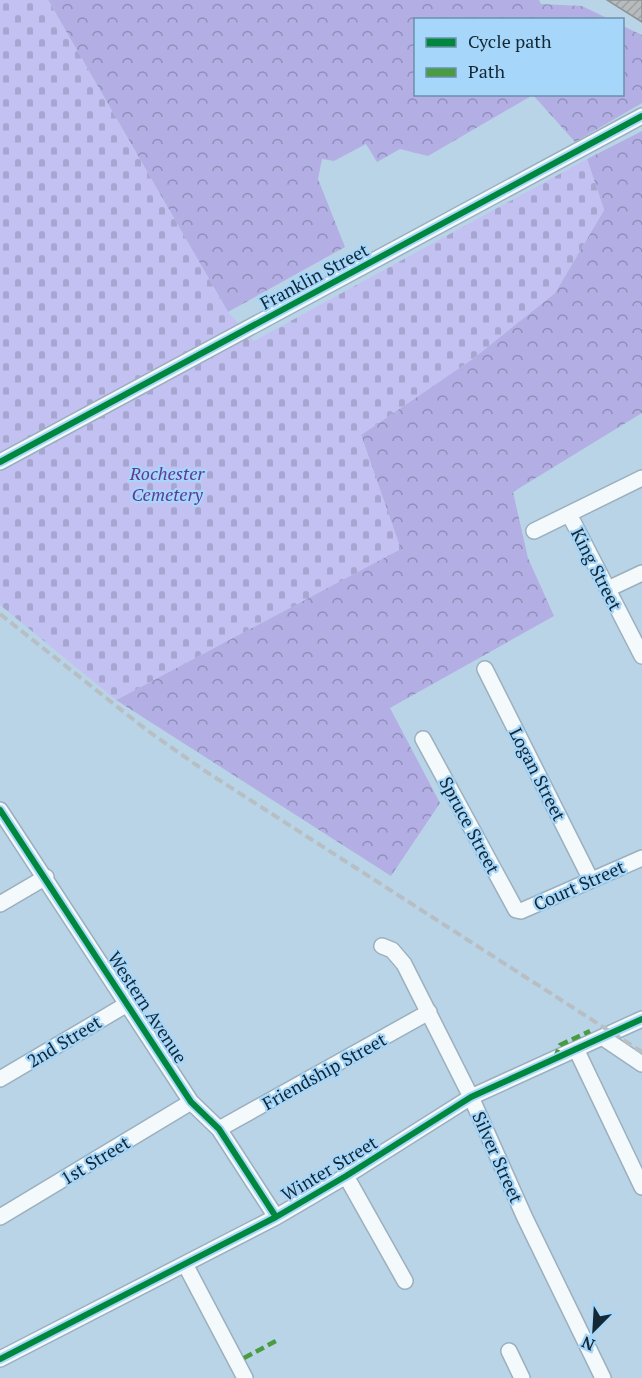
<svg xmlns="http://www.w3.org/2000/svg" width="642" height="1378" font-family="'PT Serif',serif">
<defs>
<pattern id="forest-crowns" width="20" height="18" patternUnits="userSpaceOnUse" patternTransform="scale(1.5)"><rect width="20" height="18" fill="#b3afe4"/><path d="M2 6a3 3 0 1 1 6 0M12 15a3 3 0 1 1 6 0" fill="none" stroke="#908eba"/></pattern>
<pattern id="cemetery-stones" width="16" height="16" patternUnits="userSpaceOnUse" patternTransform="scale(1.5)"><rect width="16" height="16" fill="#c3c1f2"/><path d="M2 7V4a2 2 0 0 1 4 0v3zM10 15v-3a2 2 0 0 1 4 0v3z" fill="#a7a6d0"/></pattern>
<pattern id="building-hatch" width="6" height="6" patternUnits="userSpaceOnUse" patternTransform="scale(1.5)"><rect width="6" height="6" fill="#b7bbbd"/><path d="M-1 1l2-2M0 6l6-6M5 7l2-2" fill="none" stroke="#9ca1a3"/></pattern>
</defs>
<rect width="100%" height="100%" fill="#b9d4e7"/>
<path fill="url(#forest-crowns)" d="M48 0H539L541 4 582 6 609 19 416 20V94H622L623 26 642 35V103L575 142 533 95 428 156 400 149 377 162 366 144 334 161 322 159 318 179 345 247 228 312Z
M642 131V413L513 492 528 558 554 616 390 708 440 803 391 876 116 700 400 549 361 435 471 360 555 293 604 210 587 159Z"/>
<path fill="url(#cemetery-stones)" d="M0 0H48L228 312 254 341 587 159 604 210 555 293 471 360 361 435 401 549 116 700 0 605Z"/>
<path fill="url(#building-hatch)" stroke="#8e9395" stroke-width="1.5" d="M607 0H642V22Z"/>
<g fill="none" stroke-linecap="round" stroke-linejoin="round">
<g stroke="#9bb0bf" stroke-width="18">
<path id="minor" d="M0 462 642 116
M569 514 642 656
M534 531 642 478
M608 589 642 573
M485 669 591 880
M423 739 516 910 521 911 642 858
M0 810 191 1102 219 1129 276 1217
M0 904 46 877
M382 946 392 950 404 964 471 1097 525 1218 603 1378
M602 1037 642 1064
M576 1049 642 1187
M0 1079 129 1003
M219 1129 429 1012
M346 1176 405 1281
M0 1217 191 1102
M186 1266 245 1378
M509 1351 522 1378
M0 1359 276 1217 346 1176 471 1097 642 1019"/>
</g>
<use href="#minor" stroke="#f4f9fb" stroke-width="15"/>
<path stroke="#b7bfc4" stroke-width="4" stroke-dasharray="9 4.5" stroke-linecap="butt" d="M0 614 148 731 202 769 642 1052"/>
<path stroke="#4a9c43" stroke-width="4.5" stroke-dasharray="9 4.5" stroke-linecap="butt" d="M555 1058 560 1045 590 1031
M244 1358 276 1341"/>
<g stroke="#a6d7fa" stroke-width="10">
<path id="cycleway" d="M0 462 642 116
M0 810 191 1102 219 1129 276 1217
M0 1359 276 1217 346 1176 471 1097 642 1019"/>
</g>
<use href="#cycleway" stroke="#00873e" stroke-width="6"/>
</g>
<g text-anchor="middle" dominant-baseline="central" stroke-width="4.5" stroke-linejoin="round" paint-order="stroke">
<g font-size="18" fill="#132734" stroke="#a6d7fa">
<text transform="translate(314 276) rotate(-28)">Franklin Street</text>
<text transform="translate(597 569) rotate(63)">King Street</text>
<text transform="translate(538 774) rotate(63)">Logan Street</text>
<text transform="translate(470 825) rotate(62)">Spruce Street</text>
<text transform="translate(579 885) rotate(-24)">Court Street</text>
<text transform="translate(148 1007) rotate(57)">Western Avenue</text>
<text transform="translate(64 1041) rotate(-31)">2nd Street</text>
<text transform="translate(324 1071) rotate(-29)">Friendship Street</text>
<text transform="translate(498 1157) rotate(66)">Silver Street</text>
<text transform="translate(95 1160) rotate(-31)">1st Street</text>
<text transform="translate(329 1168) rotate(-31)">Winter Street</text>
</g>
<g font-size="18" font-style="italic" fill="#613997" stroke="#a6d7fa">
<text x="167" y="473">Rochester<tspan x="167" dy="21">Cemetery</tspan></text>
</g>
</g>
<rect x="414" y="18" width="210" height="78" fill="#a6d7fa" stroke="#6b91ab" stroke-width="1.5"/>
<rect x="426" y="38" width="30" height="9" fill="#00873e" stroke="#6b91ab" stroke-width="1.5"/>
<text x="468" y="48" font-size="18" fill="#132734">Cycle path</text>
<rect x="426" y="68" width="30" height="9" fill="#4a9c43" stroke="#6b91ab" stroke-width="1.5"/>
<text x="468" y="78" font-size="18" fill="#132734">Path</text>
<g transform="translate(594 1330) rotate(204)" stroke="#a6d7fa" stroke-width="4.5" paint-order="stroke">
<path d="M0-4.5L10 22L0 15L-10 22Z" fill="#132734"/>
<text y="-9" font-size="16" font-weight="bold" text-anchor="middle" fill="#132734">N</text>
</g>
</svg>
